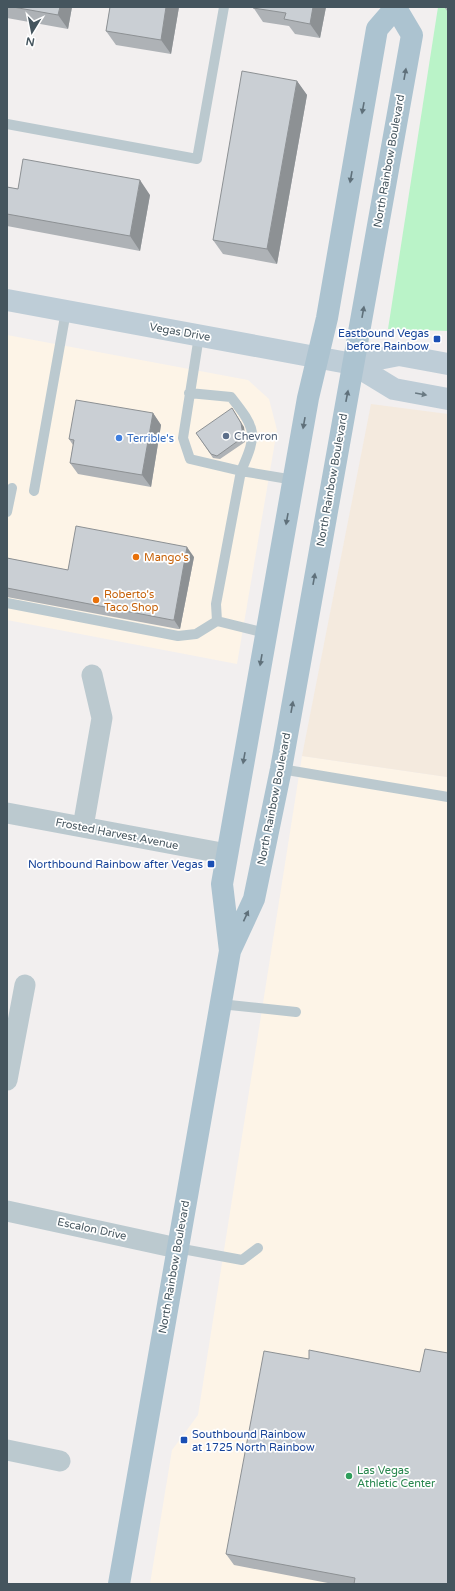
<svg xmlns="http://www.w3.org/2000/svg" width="455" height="1591" font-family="'Varela Round',sans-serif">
<rect width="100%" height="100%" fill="#f2efef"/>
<path fill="#fdf4e7" d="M7 335 248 380 269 399 277 430 237 664 7 620Z
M302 756 447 777 448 774V1584H150L172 1450 198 1415Z"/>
<path fill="#baf3c8" d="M438 7H448V331L388 329Z"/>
<path fill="#f4eade" d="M371 404 448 414 447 777 302 756Z"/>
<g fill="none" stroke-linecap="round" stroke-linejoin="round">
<path stroke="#bbc9cf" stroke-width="10" d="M7 124 197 159 224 7
M199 336 183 438 190 459 241 471 294 480
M189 393 231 397C256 429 258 433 241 471L216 604 217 621 266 633
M34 491 66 311
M7 512 12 488
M7 603 178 636 196 634 217 621
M281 769 448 797
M220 1004 296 1012
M177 1248 242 1260 258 1248"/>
<path stroke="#bbc9cf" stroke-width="21" d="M7 813 227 854
M83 827 102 718 92 675
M7 1080 25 985
M7 1211 177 1248
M7 1450 60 1461"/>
<path stroke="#becdd7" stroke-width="22" d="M7 300 353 364 394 389 448 399
M353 364 399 355 448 364"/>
<path stroke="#acc3d0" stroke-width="22" d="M230 951 222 884 308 398 327 318 377 29 396 7
M119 1584 230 951 254 899 281 769 412 35 396 8"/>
</g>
<path fill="#aeb2b6" d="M7 7H72L68 29 7 18Z
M110 7H179L171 54 116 45 106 31Z
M253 7H326L320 38 295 34 289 26 263 22Z
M444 7H448V12Z
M297 81 307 95 277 264 223 254 213 240Z
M7 187 18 189 150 195 140 251 7 226Z
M153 413 161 425 151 487 78 474 70 463 73 445 69 439Z
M244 427 245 439V442L220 459 213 458 196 433Z
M194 557 180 629H178L7 597V558L68 570Z
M309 1359 420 1372 448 1584H333L234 1565 226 1554Z"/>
<path fill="#8d9194" d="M60 7H72L68 29 58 15Z
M166 7H179L171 54 161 40Z
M313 7H326L320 38 310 24Z
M297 81 307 95 277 264 267 249Z
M140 180 150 195 140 251 130 236Z
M232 408 244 427 245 439V442L242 438Z
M153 413 161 425 151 487 142 475Z
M187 547 194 557 180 629 174 620Z"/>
<path fill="#cacfd4" stroke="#8d9194" d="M13 7H60L58 15Z
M110 7H166L161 40 106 31Z
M253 7H313L310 24 284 19 286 13 253 8Z
M242 71 297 81 267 249 213 240Z
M23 159 140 180 130 236 7 214V187L18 189Z
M76 400 153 413 142 475 70 463 74 440 69 439Z
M232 408 241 423 243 435 242 438 217 456 211 454 196 433Z
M76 526 187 547 174 620H172L7 588V558L68 570Z
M425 1349 448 1353V1584H354L355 1578 226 1554 264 1351 309 1359V1350L420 1372Z"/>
<defs><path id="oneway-solid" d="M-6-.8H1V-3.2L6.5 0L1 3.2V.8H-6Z"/></defs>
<g fill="#5f707a">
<use href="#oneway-solid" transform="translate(405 74) rotate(-80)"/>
<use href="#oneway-solid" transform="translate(363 108) rotate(100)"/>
<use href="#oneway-solid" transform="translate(351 177) rotate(100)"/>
<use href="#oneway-solid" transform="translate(363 312) rotate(-80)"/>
<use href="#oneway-solid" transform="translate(347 396) rotate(-79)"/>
<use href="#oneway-solid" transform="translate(304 423) rotate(100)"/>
<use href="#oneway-solid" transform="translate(287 519) rotate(100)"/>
<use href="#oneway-solid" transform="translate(314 579) rotate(-80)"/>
<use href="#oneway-solid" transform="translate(261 660) rotate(100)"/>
<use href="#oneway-solid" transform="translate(292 707) rotate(-80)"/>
<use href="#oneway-solid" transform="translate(244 758) rotate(100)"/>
<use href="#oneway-solid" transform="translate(246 916) rotate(-65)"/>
</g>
<use fill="#697982" href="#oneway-solid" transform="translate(421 394) rotate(10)"/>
<g fill="#1a4fb4" stroke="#fff" stroke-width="1.5">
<rect x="433" y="335" width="8" height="8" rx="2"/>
<rect x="207" y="860" width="8" height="8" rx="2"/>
<rect x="180" y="1436" width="8" height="8" rx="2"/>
</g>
<circle fill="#5c6f8a" stroke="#fff" stroke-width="1.5" cx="226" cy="436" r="4"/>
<circle fill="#3f7fe0" stroke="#fff" stroke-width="1.5" cx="119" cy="438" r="4"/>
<g fill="#e8710a" stroke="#fff" stroke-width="1.5">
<circle cx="136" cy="557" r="4"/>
<circle cx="96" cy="600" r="4"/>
</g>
<circle fill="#2e9e5b" stroke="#fff" stroke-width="1.5" cx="349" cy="1476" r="4"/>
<g text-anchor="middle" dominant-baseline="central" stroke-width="3.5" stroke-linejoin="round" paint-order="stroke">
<g font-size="11" fill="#45555e" stroke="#fff">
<text transform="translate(389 161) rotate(-80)">North Rainbow Boulevard</text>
<text transform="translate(180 332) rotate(10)">Vegas Drive</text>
<text transform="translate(332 480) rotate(-80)">North Rainbow Boulevard</text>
<text transform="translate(274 799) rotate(-79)">North Rainbow Boulevard</text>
<text transform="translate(117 834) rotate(11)">Frosted Harvest Avenue</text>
<text transform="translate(92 1229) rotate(12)">Escalon Drive</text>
<text transform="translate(174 1267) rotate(-80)">North Rainbow Boulevard</text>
</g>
<g font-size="11" fill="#164399" stroke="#fff" text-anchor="end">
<text x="429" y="333">Eastbound Vegas<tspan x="429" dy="13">before Rainbow</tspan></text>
<text x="203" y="864">Northbound Rainbow after Vegas</text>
<text x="192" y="1434" text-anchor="start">Southbound Rainbow<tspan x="192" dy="13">at 1725 North Rainbow</tspan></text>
</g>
<g font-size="11" fill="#4e5e75" stroke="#fff" text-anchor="start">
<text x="234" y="436">Chevron</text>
</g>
<g font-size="11" fill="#366cbe" stroke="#fff" text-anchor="start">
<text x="127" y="438">Terrible's</text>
</g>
<g font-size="11" fill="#c56008" stroke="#fff" text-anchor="start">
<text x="144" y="557">Mango's</text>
<text x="104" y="594">Roberto's<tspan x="104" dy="13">Taco Shop</tspan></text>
</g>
<g font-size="11" fill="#27864d" stroke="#fff" text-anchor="start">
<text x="357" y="1470">Las Vegas<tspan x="357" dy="13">Athletic Center</tspan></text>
</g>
</g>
<rect width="455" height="1591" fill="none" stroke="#45555e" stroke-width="16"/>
<g transform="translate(32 32) rotate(190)" stroke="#ffffff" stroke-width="3" paint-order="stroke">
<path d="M0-3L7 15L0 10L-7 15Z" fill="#45555e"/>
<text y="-6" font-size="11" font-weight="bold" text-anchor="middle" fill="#45555e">N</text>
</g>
</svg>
